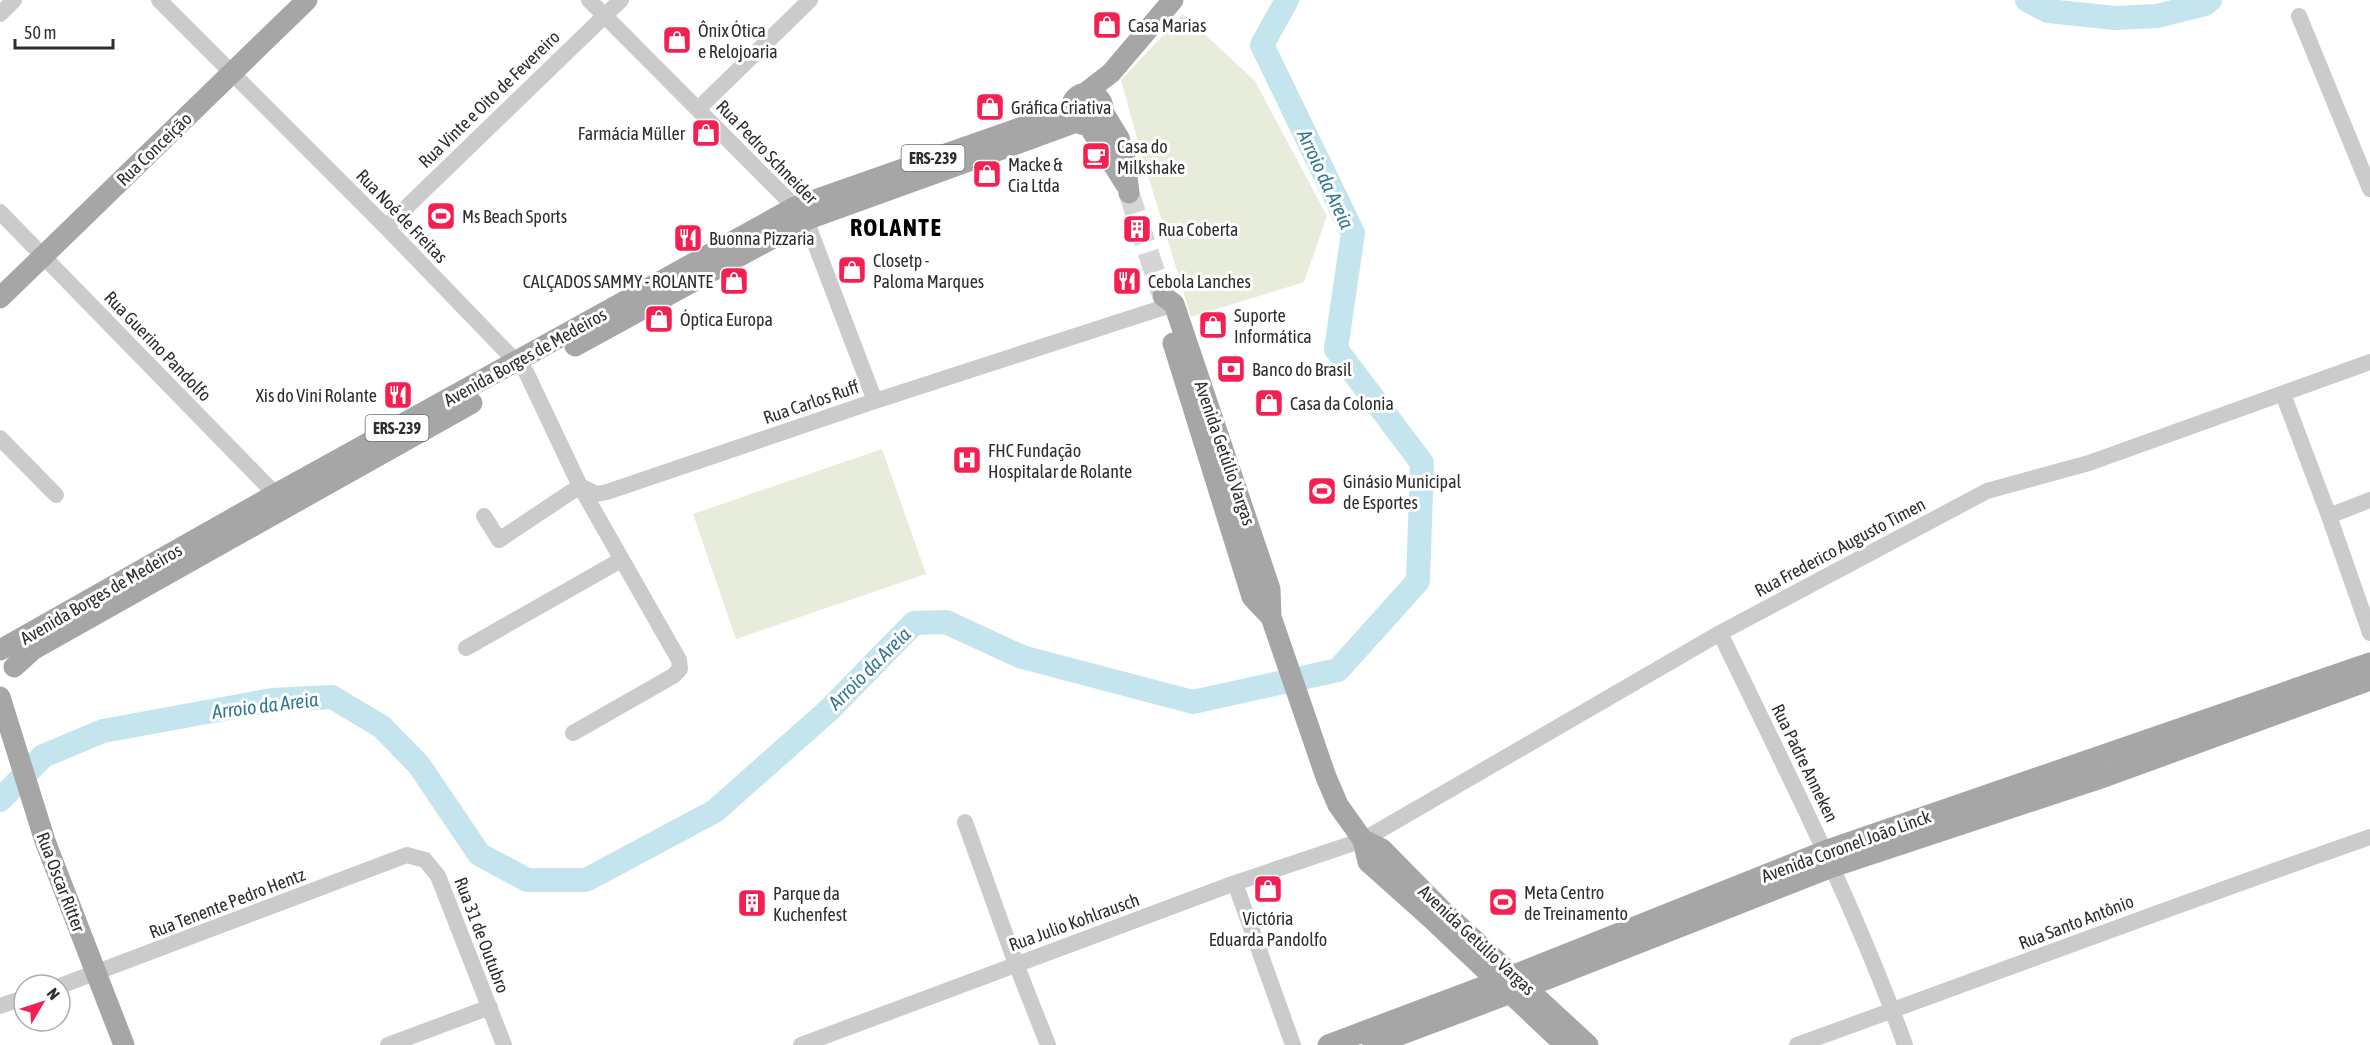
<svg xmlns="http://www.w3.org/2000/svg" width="2370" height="1045" font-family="'Asap Condensed',sans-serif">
<rect width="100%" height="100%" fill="#fff"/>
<path fill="#e7edda" d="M1183 14 1255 81 1327 216 1304 282 1191 317 1140 149 1121 80Z
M882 449 926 574 736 639 693 514Z"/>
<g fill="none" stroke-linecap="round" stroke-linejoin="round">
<path stroke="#c4e5ee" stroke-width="24" d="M2027 0 2048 11 2115 18 2157 16 2205 4 2210 0
M0 800 43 756 103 731 272 700 332 697 382 727 419 765 479 854 527 880H586L715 811 829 710 914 623 946 622 1022 657 1193 702 1338 670 1418 581 1422 463 1336 349 1353 233 1262 45 1287 0"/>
<path stroke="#d5d5d5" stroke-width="21" stroke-dasharray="21 10" stroke-linecap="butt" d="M1129 193 1161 292"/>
<path stroke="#cbcbcb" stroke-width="16" d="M159 0 386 227 526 372 580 486 679 660 680 669 673 676 573 733
M589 0 795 207 806 220 875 401
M0 14 14 0
M2299 16 2370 189
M698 109 810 0
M0 212 282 501
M386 227 621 0
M2283 394 2329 516 2370 633
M0 438 56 495
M580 486 596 494 607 492 875 401 1174 304
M484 516 499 540 580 486
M2329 516 2370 500
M1720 633C1785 768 1854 903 1905 1045
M466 648 621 560
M965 822 1016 964 1048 1045
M1235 883 1293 1045
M60 986 407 855 425 860 438 876 504 1045
M0 1006 24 998
M388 1045 490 1007
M801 1045 1235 883 1363 840 1720 633 1987 491 2089 463 2370 362
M1797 1045C1988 976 2178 904 2370 837"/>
<path stroke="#a6a6a6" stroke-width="21" d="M1071 109a16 16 0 1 1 32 0a16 16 0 1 1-32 0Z
M1085 93 1111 73 1173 0
M1103 112 1119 138 1125 159 1129 193
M1088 125 1126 185
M1163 296 1174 304 1270 589 1271 617 1326 777 1338 805 1363 840 1368 862 1434 921 1565 1045
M0 298 307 0
M1173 343 1252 597 1271 617
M575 346 806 220 1074 123
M0 650 276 494 795 207 1071 110
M14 667 34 649 472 403
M0 697 45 841 124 1045
M1363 840 1382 849 1443 911 1588 1045
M1328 1045 1514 975 1825 851 2370 663
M1373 1045 1527 987 1832 867 2107 776 2370 680"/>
</g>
<defs>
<g id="shop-square" transform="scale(1.5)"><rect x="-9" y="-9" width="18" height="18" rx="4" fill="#f42051" stroke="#fff"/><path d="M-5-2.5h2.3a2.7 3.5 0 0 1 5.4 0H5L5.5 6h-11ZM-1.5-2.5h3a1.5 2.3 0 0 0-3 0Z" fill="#fff"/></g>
<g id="cafe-square" transform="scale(1.5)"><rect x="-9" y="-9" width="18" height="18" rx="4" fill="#f42051" stroke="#fff"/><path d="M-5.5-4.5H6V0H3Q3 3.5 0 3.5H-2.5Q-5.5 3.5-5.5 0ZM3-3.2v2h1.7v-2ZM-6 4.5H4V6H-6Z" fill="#fff"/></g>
<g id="stadium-square" transform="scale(1.5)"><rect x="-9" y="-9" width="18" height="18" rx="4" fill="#f42051" stroke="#fff"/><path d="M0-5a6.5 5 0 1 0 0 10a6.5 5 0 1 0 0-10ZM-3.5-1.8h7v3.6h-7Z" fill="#fff"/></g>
<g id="building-square" transform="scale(1.5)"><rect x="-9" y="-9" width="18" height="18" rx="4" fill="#f42051" stroke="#fff"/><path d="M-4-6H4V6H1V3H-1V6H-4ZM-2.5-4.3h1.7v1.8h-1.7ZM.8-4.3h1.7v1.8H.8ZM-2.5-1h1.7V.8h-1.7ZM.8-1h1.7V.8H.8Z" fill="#fff"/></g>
<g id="restaurant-square" transform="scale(1.5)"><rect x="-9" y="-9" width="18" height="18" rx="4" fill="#f42051" stroke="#fff"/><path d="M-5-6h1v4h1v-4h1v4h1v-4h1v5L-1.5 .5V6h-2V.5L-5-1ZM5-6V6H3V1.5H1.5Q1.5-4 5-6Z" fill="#fff"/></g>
<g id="bank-square" transform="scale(1.5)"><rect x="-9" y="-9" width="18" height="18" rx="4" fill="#f42051" stroke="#fff"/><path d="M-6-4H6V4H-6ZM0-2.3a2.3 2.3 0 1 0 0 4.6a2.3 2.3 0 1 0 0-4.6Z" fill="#fff"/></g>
<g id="hospital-square" transform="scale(1.5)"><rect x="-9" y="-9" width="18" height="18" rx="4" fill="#f42051" stroke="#fff"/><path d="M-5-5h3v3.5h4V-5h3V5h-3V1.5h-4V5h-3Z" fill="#fff"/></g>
</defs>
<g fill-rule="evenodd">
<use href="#shop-square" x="1107" y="25"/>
<use href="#shop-square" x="677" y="40"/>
<use href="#shop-square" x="990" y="107"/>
<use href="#shop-square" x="706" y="133"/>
<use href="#cafe-square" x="1096" y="156"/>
<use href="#shop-square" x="987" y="174"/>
<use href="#stadium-square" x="441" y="216"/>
<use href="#building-square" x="1137" y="229"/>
<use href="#restaurant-square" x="688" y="238"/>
<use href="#shop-square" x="852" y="270"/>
<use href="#shop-square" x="734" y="281"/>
<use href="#restaurant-square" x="1127" y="281"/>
<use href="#shop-square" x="659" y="319"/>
<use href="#shop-square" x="1213" y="325"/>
<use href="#bank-square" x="1231" y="369"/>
<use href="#restaurant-square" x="398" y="395"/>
<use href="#shop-square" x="1269" y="403"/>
<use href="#hospital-square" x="967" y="460"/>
<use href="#stadium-square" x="1322" y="491"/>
<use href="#shop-square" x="1268" y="889"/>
<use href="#stadium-square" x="1503" y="902"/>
<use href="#building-square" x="752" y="903"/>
</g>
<g text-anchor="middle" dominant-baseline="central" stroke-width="6" stroke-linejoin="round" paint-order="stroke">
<g fill="#fff" stroke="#6d6d6d" stroke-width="1.5">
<rect x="901.5" y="145" width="63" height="26" rx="4.5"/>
<rect x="365.5" y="415" width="63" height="26" rx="4.5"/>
</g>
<g font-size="16" font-weight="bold" fill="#2e2e2e">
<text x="933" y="158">ERS-239</text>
<text x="397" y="428">ERS-239</text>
</g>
<g font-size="18" fill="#2e2e2e" stroke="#fff" text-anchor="start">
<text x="1128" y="25">Casa Marias</text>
<text x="698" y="30">Ônix Ótica<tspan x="698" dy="21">e Relojoaria</tspan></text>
<text x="1011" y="107">Gráfica Criativa</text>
<text x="685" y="133" text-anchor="end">Farmácia Müller</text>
<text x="1117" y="146">Casa do<tspan x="1117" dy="21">Milkshake</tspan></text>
<text x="1008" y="164">Macke &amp;<tspan x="1008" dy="21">Cia Ltda</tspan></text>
<text x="462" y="216">Ms Beach Sports</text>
<text x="1158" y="229">Rua Coberta</text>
<text x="709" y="238">Buonna Pizzaria</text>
<text x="873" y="260">Closetp -<tspan x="873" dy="21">Paloma Marques</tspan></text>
<text x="713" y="281" text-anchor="end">CALÇADOS SAMMY - ROLANTE</text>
<text x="1148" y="281">Cebola Lanches</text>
<text x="1234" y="315">Suporte<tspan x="1234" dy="21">Informática</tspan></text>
<text x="680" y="319">Óptica Europa</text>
<text x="1252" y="369">Banco do Brasil</text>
<text x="377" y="395" text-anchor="end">Xis do Vini Rolante</text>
<text x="1290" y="403">Casa da Colonia</text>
<text x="988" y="450">FHC Fundação<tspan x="988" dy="21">Hospitalar de Rolante</tspan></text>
<text x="1343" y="481">Ginásio Municipal<tspan x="1343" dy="21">de Esportes</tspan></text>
<text x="1524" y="892">Meta Centro<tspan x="1524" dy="21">de Treinamento</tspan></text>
<text x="773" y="893">Parque da<tspan x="773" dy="21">Kuchenfest</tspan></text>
<text x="1268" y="918" text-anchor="middle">Victória<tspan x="1268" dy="21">Eduarda Pandolfo</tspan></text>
</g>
<g font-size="18" fill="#2e2e2e" stroke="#fff">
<text transform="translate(489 99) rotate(-44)">Rua Vinte e Oito de Fevereiro</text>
<text transform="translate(154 149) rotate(-44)">Rua Conceição</text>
<text transform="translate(767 152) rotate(46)">Rua Pedro Schneider</text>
<text transform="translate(402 216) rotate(46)">Rua Noé de Freitas</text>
<text transform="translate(158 346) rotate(46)">Rua Guerino Pandolfo</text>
<text transform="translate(525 357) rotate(-29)">Avenida Borges de Medeiros</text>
<text transform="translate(811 402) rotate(-19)">Rua Carlos Ruff</text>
<text transform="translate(1225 453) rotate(71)">Avenida Getúlio Vargas</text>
<text transform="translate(1840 547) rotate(-28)">Rua Frederico Augusto Timen</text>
<text transform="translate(101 594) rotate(-30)">Avenida Borges de Medeiros</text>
<text transform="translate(1805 763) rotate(64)">Rua Padre Anneken</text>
<text transform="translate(1846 846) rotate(-20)">Avenida Coronel João Linck</text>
<text transform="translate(61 882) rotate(69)">Rua Oscar Ritter</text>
<text transform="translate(227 903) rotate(-21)">Rua Tenente Pedro Hentz</text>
<text transform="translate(1074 922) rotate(-20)">Rua Julio Kohlrausch</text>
<text transform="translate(2076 922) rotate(-21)">Rua Santo Antônio</text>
<text transform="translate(482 935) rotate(69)">Rua 31 de Outubro</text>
<text transform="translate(1477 940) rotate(43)">Avenida Getúlio Vargas</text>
</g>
<g font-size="20" font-style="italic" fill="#337a90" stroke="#fff">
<text transform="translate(1326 179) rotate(65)">Arroio da Areia</text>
<text transform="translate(869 668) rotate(-45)">Arroio da Areia</text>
<text transform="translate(265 705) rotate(-7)">Arroio da Areia</text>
</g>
<g font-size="24" font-weight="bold" letter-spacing="1.5" fill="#000" stroke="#fff">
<text x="896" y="227">ROLANTE</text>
</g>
</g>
<g transform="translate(42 1003) rotate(51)"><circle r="28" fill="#ffffff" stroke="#ababab" stroke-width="1.5"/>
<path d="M0-4.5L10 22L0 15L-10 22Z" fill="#f42051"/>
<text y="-9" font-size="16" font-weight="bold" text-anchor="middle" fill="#2e2e2e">N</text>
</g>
<path d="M15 39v9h98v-9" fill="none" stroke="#2e2e2e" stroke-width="3"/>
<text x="24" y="39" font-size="18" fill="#2e2e2e" stroke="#ffffff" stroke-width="4.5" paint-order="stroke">50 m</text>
</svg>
